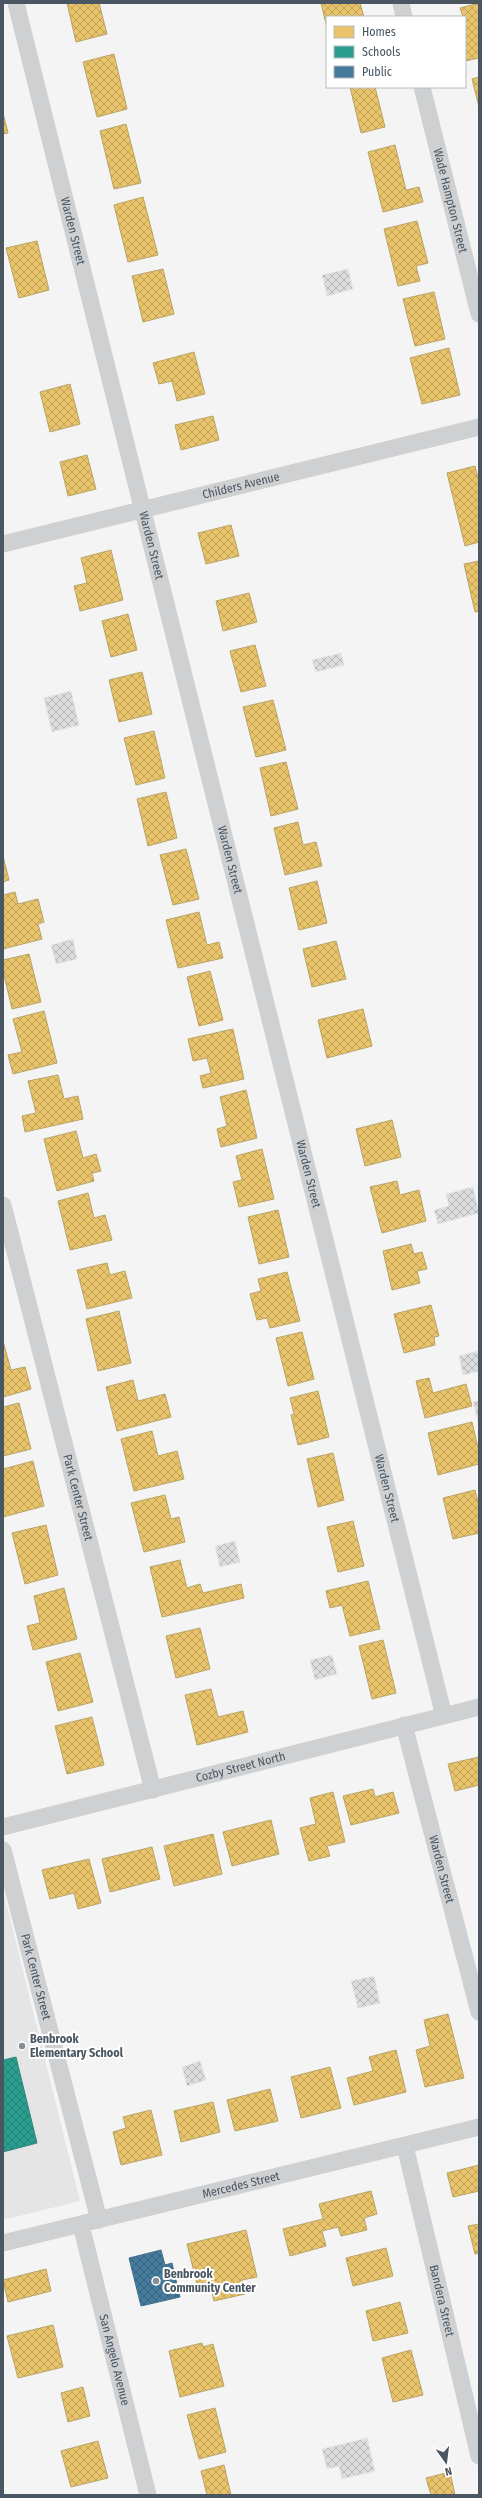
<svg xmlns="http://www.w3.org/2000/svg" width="482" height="2498" font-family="'Fira Sans Condensed',sans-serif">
<defs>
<pattern id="homes-cross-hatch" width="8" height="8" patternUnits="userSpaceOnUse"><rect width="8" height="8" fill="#e9c46a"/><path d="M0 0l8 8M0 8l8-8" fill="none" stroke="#bfa25b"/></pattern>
<pattern id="schools-cross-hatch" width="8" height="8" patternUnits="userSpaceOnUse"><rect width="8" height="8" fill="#2a9d8f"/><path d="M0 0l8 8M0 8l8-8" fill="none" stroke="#268378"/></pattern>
<pattern id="public-cross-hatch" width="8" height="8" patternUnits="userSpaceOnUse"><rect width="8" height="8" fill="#457b9d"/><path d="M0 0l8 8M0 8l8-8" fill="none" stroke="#39637d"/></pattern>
<pattern id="building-cross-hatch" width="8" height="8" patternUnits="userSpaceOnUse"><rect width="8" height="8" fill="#ddddde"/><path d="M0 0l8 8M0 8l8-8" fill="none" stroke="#b5b6b7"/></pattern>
</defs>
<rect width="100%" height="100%" fill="#f4f4f4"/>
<path fill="#e6e5e6" d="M3 1890 80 2201 3 2220Z"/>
<path fill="url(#homes-cross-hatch)" stroke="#b9a367" d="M67 3H99L107 34 76 42Z
M321 3H360L364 17H327V28Z
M479 3V58L465 61V17H463L460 8Z
M114 54 127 109 97 117 83 62Z
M479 77V107L472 79Z
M350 87H375L385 127 361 133Z
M3 113 8 133 3 134Z
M126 124 141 183 114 189 100 131Z
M395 145 406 190 419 187 423 202 383 212 368 152Z
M143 197 158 255 128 262 114 205Z
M417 221 428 263 416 266 420 281 398 286 384 229Z
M37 241 49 290 19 298 6 248Z
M163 269 174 314 143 322 132 276Z
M434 292 445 339 415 346 403 299Z
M449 348 460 395 422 404 410 358Z
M194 352 205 394 177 401 172 381 159 384 153 363Z
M70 384 80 424 50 432 40 392Z
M213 416 219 440 181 450 175 425Z
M87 455 96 489 68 496 60 462Z
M475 466 479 482V542L465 546 447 473Z
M231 525 239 556 206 564 198 533Z
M111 550 123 600 80 611 74 586 87 583 81 558Z
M479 561V611L475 612 464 564Z
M249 593 257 622 223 631 216 601Z
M128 614 137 650 111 657 102 621Z
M255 645 266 686 241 692 230 651Z
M142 672 152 714 119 722 109 680Z
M273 700 286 750 256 757 243 707Z
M154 731 165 778 136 785 124 738Z
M286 762 298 809 271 816 260 768Z
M166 792 177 838 148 846 137 799Z
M298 822 303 845 316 842 322 866 285 875 274 828Z
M186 849 199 899 173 905 160 855Z
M3 856 9 880 3 882Z
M317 881 327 923 299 930 289 888Z
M15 892 18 904 38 899 44 922 38 924 42 939 3 949V895Z
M199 912 207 945 219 942 223 958 178 968 166 920Z
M336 941 346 979 312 987 303 949Z
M29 954 41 1002 12 1009 3 971V960Z
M210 971 223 1020 199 1026 187 977Z
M363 1009 372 1046 327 1058 318 1020Z
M44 1011 57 1063 13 1074 8 1055 22 1052 13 1019Z
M233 1029 244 1079 203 1088 200 1076 211 1073 207 1058 193 1061 188 1039Z
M58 1075 64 1099 78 1096 83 1119 25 1132 22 1116 36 1113 28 1081Z
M246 1090 257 1138 221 1147 217 1129 227 1126 220 1097Z
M392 1120 401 1157 365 1166 356 1129Z
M76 1131 83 1158 96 1154 101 1171 92 1173 94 1181 57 1191 44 1139Z
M262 1149 274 1199 239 1207 233 1182 242 1180 236 1156Z
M397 1181 400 1195 419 1190 426 1221 382 1233 370 1187Z
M88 1193 94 1218 105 1215 112 1240 70 1250 58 1201Z
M278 1210 289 1257 259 1264 248 1217Z
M411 1244 414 1254 422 1252 427 1269 417 1271 420 1283 392 1290 383 1251Z
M107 1263 110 1275 125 1271 132 1298 87 1309 77 1270Z
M287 1272 300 1321 270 1328 267 1318 257 1320 250 1294 261 1291 258 1279Z
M431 1305 439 1336 434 1337 435 1345 404 1353 394 1314Z
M119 1311 131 1363 98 1371 86 1319Z
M302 1332 314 1379 288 1386 276 1338Z
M3 1341 11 1370 25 1367 31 1389 3 1397Z
M429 1378 433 1393 466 1384 472 1406 425 1418 416 1381Z
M133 1380 138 1401 165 1394 171 1417 117 1431 106 1387Z
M318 1391 329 1437 298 1445 291 1415 294 1414 290 1398Z
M19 1403 31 1449 3 1456V1407Z
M472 1422 479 1452V1464L438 1475 428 1433Z
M152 1431 158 1456 177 1451 184 1479 134 1491 121 1439Z
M333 1453 344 1500 318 1507 307 1459Z
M33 1461 44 1506 3 1517V1469Z
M475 1490 479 1506V1533L453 1539 443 1498Z
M165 1495 171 1519 179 1517 185 1542 144 1552 131 1503Z
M353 1521 364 1566 338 1572 327 1527Z
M46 1525 58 1575 25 1584 12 1533Z
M180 1560 187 1588 200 1584 203 1593 241 1584 244 1598 162 1617 150 1567Z
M368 1581 380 1629 350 1636 342 1605 330 1608 326 1591Z
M64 1588 77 1639 33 1650 27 1626 40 1623 34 1596Z
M200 1628 210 1669 176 1678 166 1636Z
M383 1640 396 1693 372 1699 359 1646Z
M80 1653 93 1702 58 1711 46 1662Z
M211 1689 218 1717 243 1711 248 1732 197 1745 185 1695Z
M92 1717 104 1765 67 1774 55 1726Z
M479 1757V1785L455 1791 448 1764Z
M373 1789 375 1797 393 1792 399 1813 351 1825 343 1796Z
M333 1792 345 1842 327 1846 330 1856 309 1861 300 1828 316 1824 310 1798Z
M271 1820 279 1854 232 1866 223 1832Z
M213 1834 222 1874 174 1886 164 1846Z
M152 1847 160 1879 110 1892 102 1859Z
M89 1859 101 1903 78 1909 74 1893 50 1899 42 1870Z
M448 2014 464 2078 425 2087 416 2050 430 2046 424 2020Z
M396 2050 406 2092 354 2105 347 2078 373 2071 369 2057Z
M330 2067 341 2108 301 2118 291 2077Z
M270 2089 278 2121 235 2131 227 2100Z
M213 2102 220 2132 181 2142 174 2111Z
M151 2110 162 2155 121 2165 113 2132 126 2128 123 2117Z
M479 2165V2191L453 2197 447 2173Z
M371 2191 377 2214 364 2218 367 2230 341 2236 338 2227 322 2231 326 2246 290 2256 283 2229 323 2219 319 2204Z
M479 2224V2253L475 2254 468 2226Z
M246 2230 257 2277 242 2280 245 2294 214 2301 210 2285 198 2288 187 2244Z
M386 2248 393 2276 353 2286 346 2258Z
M46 2269 51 2291 8 2302 3 2280Z
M400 2302 408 2333 373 2341 366 2311Z
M53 2325 63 2367 18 2378 7 2336Z
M202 2343 203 2347 213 2344 224 2386 180 2397 169 2351Z
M411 2350 423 2395 393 2402 382 2358Z
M83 2387 90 2416 68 2422 61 2393Z
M215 2408 226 2452 199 2459 187 2415Z
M98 2441 108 2478 71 2487 61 2451Z
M224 2465 231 2495H207L201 2471Z
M450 2472 455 2495H431L426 2478Z"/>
<path fill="url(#schools-cross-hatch)" stroke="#348881" d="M16 2057 37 2143 3 2152V2060Z"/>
<path fill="url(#public-cross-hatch)" stroke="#46708b" d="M161 2250 165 2265 172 2263 180 2297 141 2306 129 2258Z"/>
<path fill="url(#building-cross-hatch)" stroke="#e5e6e7" d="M348 269 353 289 327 296 322 275Z
M341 653 344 665 316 672 312 660Z
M71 691 79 725 52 732 44 698Z
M73 939 77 959 56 964 51 945Z
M473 1187 479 1213 438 1224 434 1210 449 1206 446 1194Z
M478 1351 479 1371 463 1375 459 1356Z
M479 1400V1425L473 1402Z
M235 1541 240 1562 220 1567 215 1546Z
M332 1655 337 1674 315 1680 310 1660Z
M374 1976 380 2003 358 2008 351 1981Z
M200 2061 206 2080 187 2086 182 2067Z
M367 2438 375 2471 342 2479 339 2466 327 2469 322 2449Z"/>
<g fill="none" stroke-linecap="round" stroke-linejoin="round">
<g stroke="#ced0d2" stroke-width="17">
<path id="s1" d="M16 3 444 1716"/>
<path d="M401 3 404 17"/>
<path id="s2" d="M422 87 479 314"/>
<path id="s3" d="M3 544 479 427"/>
<path id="s4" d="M3 1205 153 1790"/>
<path id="s5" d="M404 1725 479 2012"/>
<path id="s6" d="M3 1827 479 1707"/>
<path id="s7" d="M3 1850 99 2220"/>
<path id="s8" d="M405 2146 479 2456"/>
<path id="s9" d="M81 2225 148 2495"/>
<path id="s10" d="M3 2243 479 2127"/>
</g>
</g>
<g fill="#868d94" stroke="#fff" stroke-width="1.5">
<circle cx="22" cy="2046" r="4"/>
<circle cx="156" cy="2281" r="4"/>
</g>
<g text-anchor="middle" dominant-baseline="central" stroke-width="4" stroke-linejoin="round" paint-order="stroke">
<g font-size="12" fill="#4a5661" stroke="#fff">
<text stroke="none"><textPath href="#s2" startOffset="117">Wade Hampton Street</textPath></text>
<text stroke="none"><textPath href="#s1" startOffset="235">Warden Street</textPath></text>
<text stroke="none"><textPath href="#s3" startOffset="245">Childers Avenue</textPath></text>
<text stroke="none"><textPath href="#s1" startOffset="559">Warden Street</textPath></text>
<text stroke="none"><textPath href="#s1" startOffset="883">Warden Street</textPath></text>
<text stroke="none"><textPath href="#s1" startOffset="1207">Warden Street</textPath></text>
<text stroke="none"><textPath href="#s1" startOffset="1531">Warden Street</textPath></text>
<text stroke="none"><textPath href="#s4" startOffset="302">Park Center Street</textPath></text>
<text stroke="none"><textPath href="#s6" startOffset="245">Cozby Street North</textPath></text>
<text stroke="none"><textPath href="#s5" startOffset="149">Warden Street</textPath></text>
<text stroke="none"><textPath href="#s7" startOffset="131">Park Center Street</textPath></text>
<text stroke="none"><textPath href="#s10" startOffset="245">Mercedes Street</textPath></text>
<text stroke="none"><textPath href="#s8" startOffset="159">Bandera Street</textPath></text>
<text stroke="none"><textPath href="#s9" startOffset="139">San Angelo Avenue</textPath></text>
</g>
<g font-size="12" font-weight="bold" fill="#4a5661" stroke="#fff" text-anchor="start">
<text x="30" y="2039">Benbrook<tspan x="30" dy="14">Elementary School</tspan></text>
<text x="164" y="2274">Benbrook<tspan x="164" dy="14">Community Center</tspan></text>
</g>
</g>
<rect width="482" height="2498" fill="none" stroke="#4a5661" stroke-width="8"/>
<rect x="326" y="16" width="140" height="72" fill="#ffffff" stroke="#b7bbc0"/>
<rect x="334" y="26" width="20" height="12" fill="#e9c46a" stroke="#b7bbc0"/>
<text x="362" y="36" font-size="12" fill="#4a5661">Homes</text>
<rect x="334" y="46" width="20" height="12" fill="#2a9d8f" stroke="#b7bbc0"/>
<text x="362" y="56" font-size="12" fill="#4a5661">Schools</text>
<rect x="334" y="66" width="20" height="12" fill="#457b9d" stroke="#b7bbc0"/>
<text x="362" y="76" font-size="12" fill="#4a5661">Public</text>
<g transform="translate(446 2462) rotate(166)" stroke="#ffffff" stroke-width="3" paint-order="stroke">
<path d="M0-3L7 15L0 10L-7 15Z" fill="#4a5661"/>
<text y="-6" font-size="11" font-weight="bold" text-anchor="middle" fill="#4a5661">N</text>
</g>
</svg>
